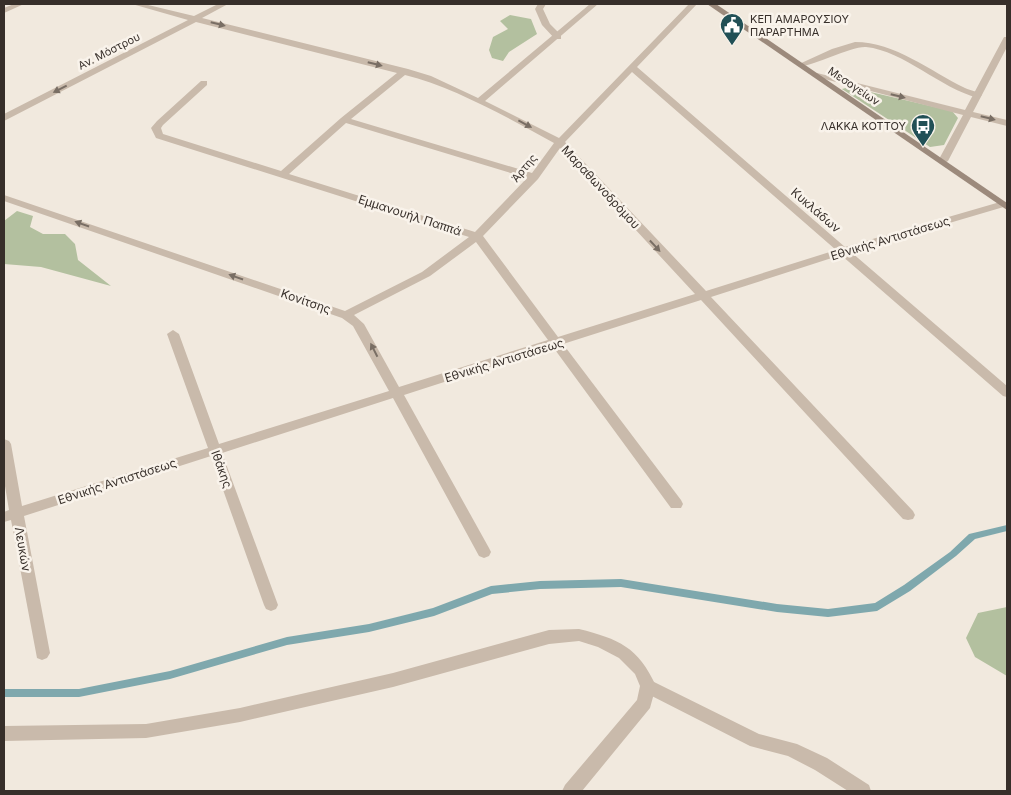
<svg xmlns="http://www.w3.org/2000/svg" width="1011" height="795" font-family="Inter,sans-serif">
<rect width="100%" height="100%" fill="#f1e9de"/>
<path fill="#b3c09f" d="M510 15 531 19 537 34 509 52 503 61 492 58 489 50 493 37 508 29 500 21Z
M849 87 952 111 958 118 944 145 930 147 842 89Z
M17 211 33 216 30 227 43 234H65L75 244 78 260 111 286 41 267 4 264V221Z
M1007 607V676L975 657 966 638 978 613Z"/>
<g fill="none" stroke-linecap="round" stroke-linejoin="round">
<path fill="#7fa8ad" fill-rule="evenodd" d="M1007 525V531L975 539 956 556 910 591 877 611 828 617 777 612 621 587 540 589 492 594 434 616 369 632 287 645 170 679 79 697H4V689H79L170 671 287 637 369 624 433 608 491 586 540 581 621 579 777 604 828 609 875 603 904 585 950 552 969 534Z"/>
<path fill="#c9baab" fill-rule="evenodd" d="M538 4H546L543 9 550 24 561 35V39H555L542 25 535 9Z
M855 42C895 42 930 71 965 88 971 91 978 91 982 95L978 98C940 88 904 51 866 47 849 46 805 71 797 65L832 49Z
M648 679 759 734 797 744 827 758 869 785 871 791H848L815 770 788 756 750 746 642 691 640 686 642 681Z"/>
<path fill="#c9baab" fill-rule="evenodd" d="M14 4H24L4 13V8Z
M132 4H144L194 16 218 4H228L202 18 408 69 431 76 478 98 590 4H598L485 101 559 138 689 4H697L637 67 845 247 1000 202H1007V206L851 252 1007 386V397L1003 396 841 255 711 297 913 511 915 515 913 519 908 520 903 519 701 300 563 344 681 500 683 504 681 508H671L553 347 404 395 489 548 491 552 489 556 484 558 479 556 393 398 222 453 278 605 276 609 271 611 266 609 264 605 211 456 24 516 50 653 47 658 42 660 37 658 11 520 4 522V512L9 510 4 480V439L9 441 11 444 22 506 208 448 167 334 173 330 179 334 219 444 389 391 353 326 342 318 4 201V195L345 311 422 272 469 237 156 138 151 128 157 121 201 81H207V85L163 125 161 128 163 134 281 171 341 118 397 73 196 22 4 121V114L188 20ZM632 72 836 250 706 291 565 142ZM405 75C454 87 510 119 554 143L532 173 351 119ZM346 123 527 178 475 232 289 174ZM560 148 695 294 558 337 483 236 538 179ZM476 242 548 340 399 387 364 324 354 315 430 276Z
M1004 37H1007V47L973 112 1007 120V126L971 117 948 161 943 164 938 161 963 115 813 76 817 73 965 110Z
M579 629C619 639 638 647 656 686L650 708 582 791H562L565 785 637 700 640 686 635 674 619 658 598 647 579 641 549 644 393 687 240 722 146 738 4 741V726L146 724 240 708 393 673 549 630Z"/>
<path fill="#9c8a7c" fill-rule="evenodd" d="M707 4H716L1007 203V210Z"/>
</g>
<defs><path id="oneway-solid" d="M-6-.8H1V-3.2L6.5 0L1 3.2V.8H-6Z" transform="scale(1.25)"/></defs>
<g fill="#796e64">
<use href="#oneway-solid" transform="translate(218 24) rotate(14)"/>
<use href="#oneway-solid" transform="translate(375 64) rotate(14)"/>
<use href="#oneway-solid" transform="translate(60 89) rotate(153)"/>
<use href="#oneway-solid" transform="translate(898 96) rotate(14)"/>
<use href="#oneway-solid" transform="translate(988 118) rotate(14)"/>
<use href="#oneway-solid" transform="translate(525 124) rotate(28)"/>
<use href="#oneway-solid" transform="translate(82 224) rotate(-161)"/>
<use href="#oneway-solid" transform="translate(655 246) rotate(47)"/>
<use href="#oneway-solid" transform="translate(236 277) rotate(-161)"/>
<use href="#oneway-solid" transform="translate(374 350) rotate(-117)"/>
</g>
<defs>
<g id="civic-pin" transform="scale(1.25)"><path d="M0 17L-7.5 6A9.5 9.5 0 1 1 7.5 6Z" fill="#215056" stroke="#f9f3eb"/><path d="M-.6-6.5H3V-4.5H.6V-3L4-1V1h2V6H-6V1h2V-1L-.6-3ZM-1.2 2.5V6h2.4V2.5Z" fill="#fff"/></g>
<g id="bus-pin" transform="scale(1.25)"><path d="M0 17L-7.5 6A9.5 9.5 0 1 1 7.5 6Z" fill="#215056" stroke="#f9f3eb"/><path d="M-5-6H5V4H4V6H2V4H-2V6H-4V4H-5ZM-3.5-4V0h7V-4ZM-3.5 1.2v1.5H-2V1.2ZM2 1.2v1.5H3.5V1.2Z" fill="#fff"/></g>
</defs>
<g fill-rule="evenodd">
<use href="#civic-pin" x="732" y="25"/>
<use href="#bus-pin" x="923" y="126"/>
</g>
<g text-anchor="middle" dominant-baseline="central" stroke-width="5" stroke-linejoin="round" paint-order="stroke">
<g font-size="11" fill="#372f2a" stroke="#f9f3eb" text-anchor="start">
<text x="750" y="19">ΚΕΠ ΑΜΑΡΟΥΣΙΟΥ<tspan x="750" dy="13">ΠΑΡΑΡΤΗΜΑ</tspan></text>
<text x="906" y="126" text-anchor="end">ΛΑΚΚΑ ΚΟΤΤΟΥ</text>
</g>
<g font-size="11" fill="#372f2a" stroke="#f9f3eb">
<text transform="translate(109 51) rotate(-27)">Αν. Μόστρου</text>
<text transform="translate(854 86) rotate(34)">Μεσογείων</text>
<text transform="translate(524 168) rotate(-50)">Άρτης</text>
</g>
<g font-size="12" fill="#372f2a" stroke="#f9f3eb">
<text transform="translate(601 187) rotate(47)">Μαραθωνοδρόμου</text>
<text transform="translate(816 210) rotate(41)">Κυκλάδων</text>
<text transform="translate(410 215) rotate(18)">Εμμανουήλ Παππά</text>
<text transform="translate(890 238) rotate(-17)">Εθνικής Αντιστάσεως</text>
<text transform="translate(306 301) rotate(19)">Κονίτσης</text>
<text transform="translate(504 360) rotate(-17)">Εθνικής Αντιστάσεως</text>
<text transform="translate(222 469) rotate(70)">Ιθάκης</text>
<text transform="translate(117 481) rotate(-18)">Εθνικής Αντιστάσεως</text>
<text transform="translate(23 549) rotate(80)">Λευκών</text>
</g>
</g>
<rect width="1011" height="795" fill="none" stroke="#372f2a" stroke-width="10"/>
</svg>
